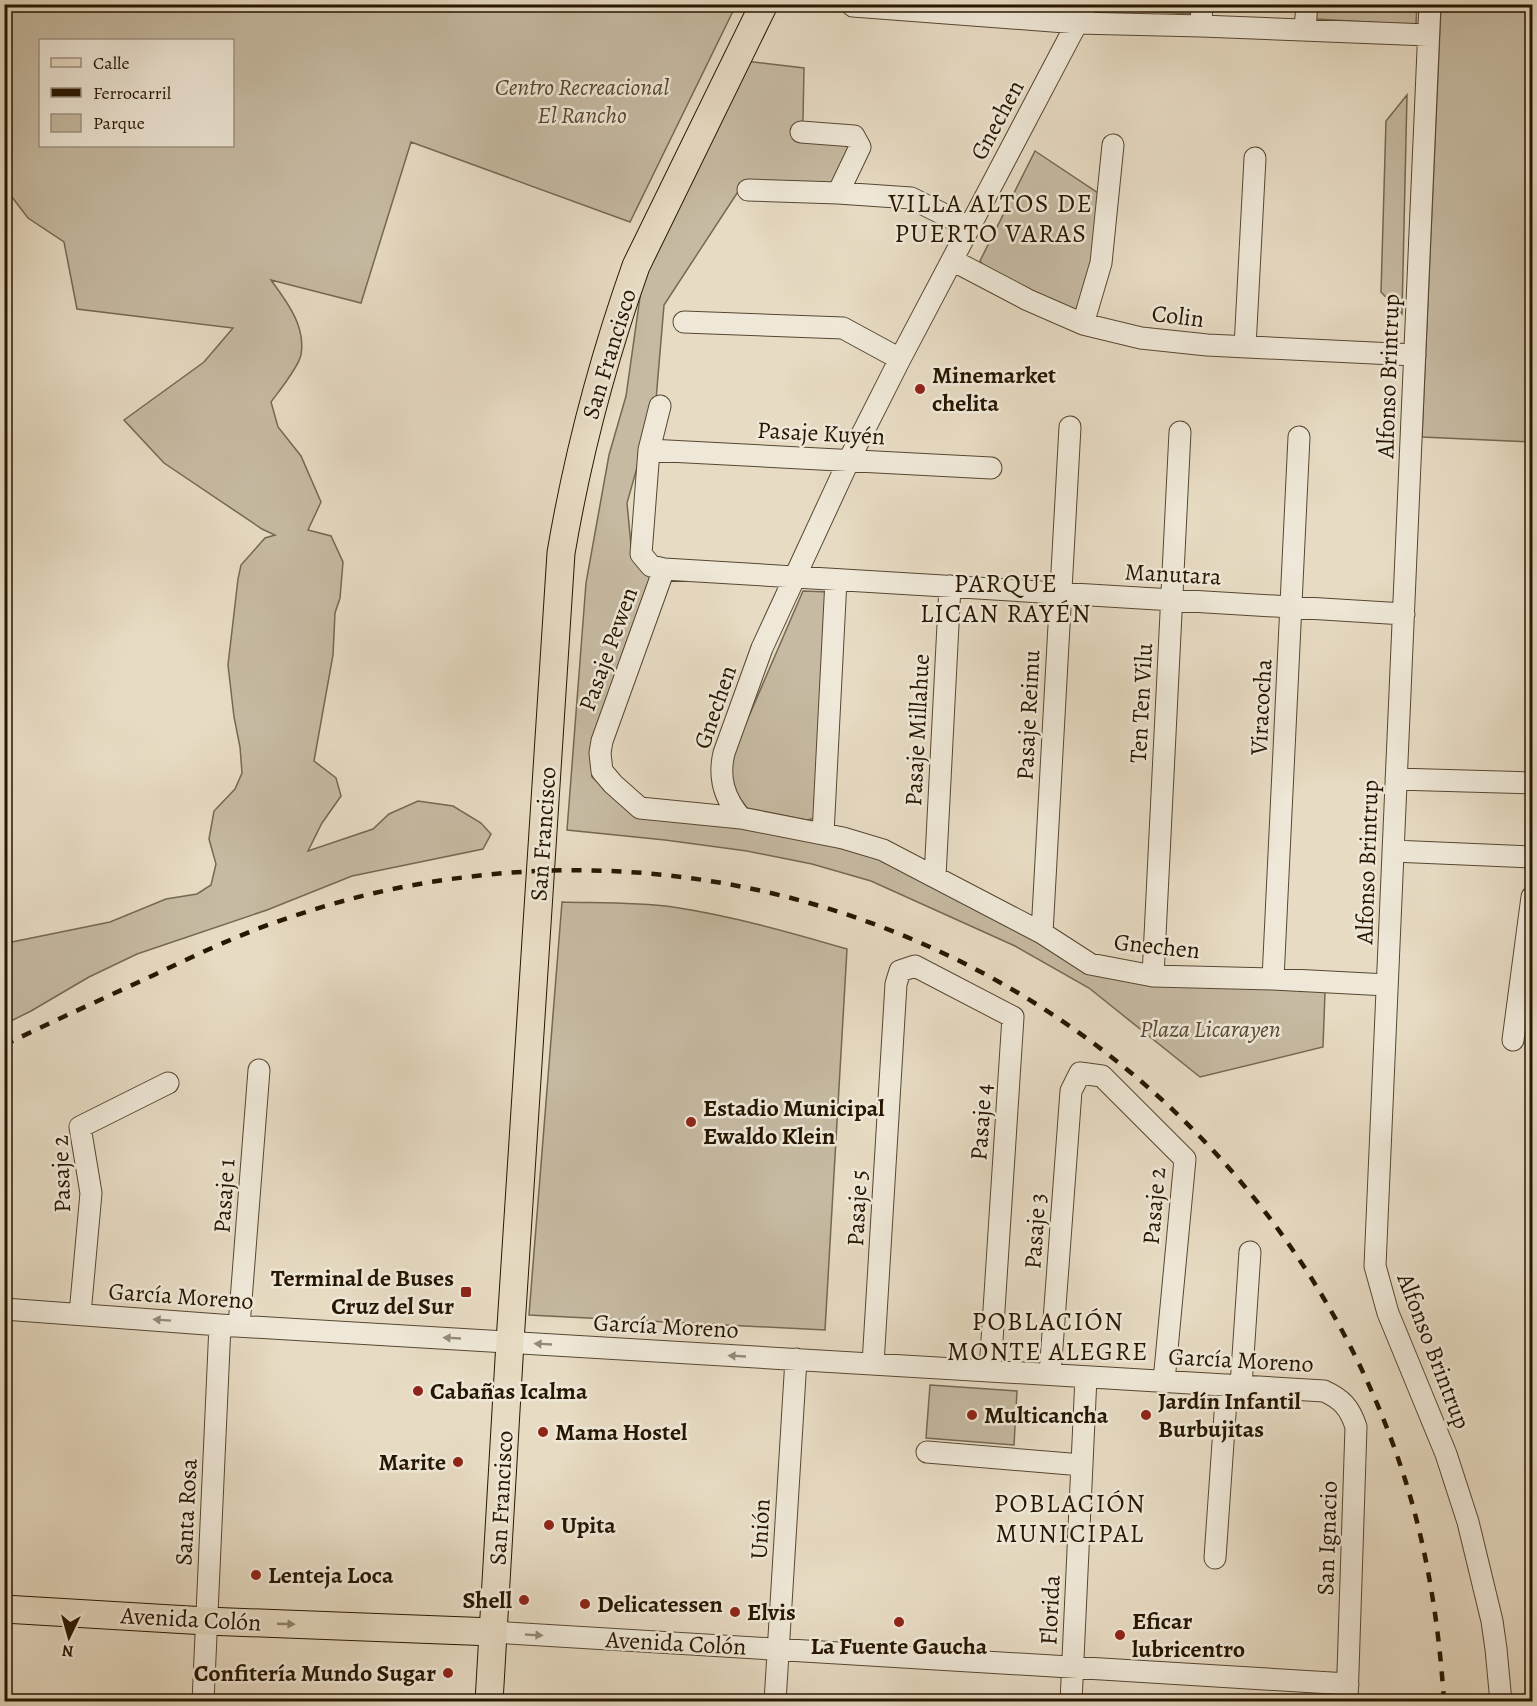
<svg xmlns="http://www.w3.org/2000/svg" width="1537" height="1706" font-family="Alegreya,serif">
<rect width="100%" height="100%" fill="#e7dbc3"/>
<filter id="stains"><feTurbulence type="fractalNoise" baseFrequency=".00333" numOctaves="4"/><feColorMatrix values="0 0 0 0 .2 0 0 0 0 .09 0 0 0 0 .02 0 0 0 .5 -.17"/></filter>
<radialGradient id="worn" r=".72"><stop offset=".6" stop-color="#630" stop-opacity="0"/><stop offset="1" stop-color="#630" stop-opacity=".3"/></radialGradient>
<path fill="#c6baa2" stroke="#766851" stroke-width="1.5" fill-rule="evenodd" d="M5 4 736 5 630 222 411 142 361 303 271 280C287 302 306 326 301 355 298 368 279 391 271 402L278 427 301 456 321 502 308 530 331 536 343 562 340 598 335 613 333 655 314 761 336 778 341 796 322 823 308 851 373 829 389 814 418 801 453 806 481 823 491 834 483 849 352 876 267 910 137 954 89 977 31 1011 5 1024 4 946 7 943 110 922 166 899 197 894 211 885 216 864 209 839 214 811 235 789 242 773 240 747 234 717 228 665 238 579 241 565 265 538 275 535 262 529 164 463 124 420 204 362 233 328 77 309 64 242 28 218 5 188V106L9 98 5 88ZM40 40H232V146H40Z
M1113 5H1195L1194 14 1115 10Z
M1317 5H1417L1416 25 1316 19Z
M1441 6 1532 9V442L1422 437Z
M745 61 804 68 803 119 801 125H797L795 141 815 143 844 141 849 150 837 180 826 187 743 184 664 305 656 400 627 503 632 556 642 571 650 577 654 587 592 755V777L628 809 748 826 878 857 1105 971 1325 992 1323 1047 1200 1077 1089 988 1015 946 871 881 812 864 747 851 665 840 567 830 586 583 609 455 626 396 643 276Z
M1407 95 1402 314 1381 292 1386 121Z
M1035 151 1101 195 1095 263 1081 310 1068 309 988 271 980 261Z
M803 591 830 592 820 817 807 820 747 808C730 787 729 779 733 753Z
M562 902C599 903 636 902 673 907 732 916 789 932 847 949L825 1330 529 1315Z
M930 1385 1017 1391 1014 1445 926 1438Z"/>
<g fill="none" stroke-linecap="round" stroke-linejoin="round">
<g stroke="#574731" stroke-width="23">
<path id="minor" d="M851 4 853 6 1078 23 1201 26 1428 35
M1087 4 900 359 849 460 762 648 724 753C718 778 724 798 741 818L843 838 883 850 1042 933 1090 964 1153 976 1273 979 1387 985
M1430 4 1375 1266 1388 1313 1446 1454 1468 1522 1492 1621 1496 1649 1501 1702
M1201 26 1202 4
M1305 29 1307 4
M801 132 854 136 860 147 838 193
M748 190 838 193 911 198 969 227
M952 260 1028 300 1083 324 1141 338 1207 345 1415 355
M684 322 843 328 900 359
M1083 324 1101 263 1113 145
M1245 347 1255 158
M660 406 649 450 641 554 651 566 664 569 602 741 600 753 602 771 613 784 640 808 741 818
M649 450 991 468
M664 569 1404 614
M1396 779 1532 783
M823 834 836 580
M1393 851 1532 857
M935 877 950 586
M1042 933 1070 427
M1153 976 1180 432
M1273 979 1299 437
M1513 1040 1532 897
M4 1309 220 1325 1324 1391C1342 1399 1350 1408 1356 1427L1347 1702
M80 1314 91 1193 80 1127 168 1083
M239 1326 259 1070
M873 1364 896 984 900 971 915 966 1013 1017 990 1371
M1050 1374 1071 1091 1080 1073 1102 1076 1185 1159 1164 1381
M1241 1386 1250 1252
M927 1452 1082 1465
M1215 1558 1227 1385
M493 1632 1348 1684
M203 1702 220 1325
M775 1702 796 1359
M1071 1702 1086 1377"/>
</g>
<g stroke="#271600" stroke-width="29">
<path id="major" d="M4 1609 206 1621 493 1632
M489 1702 510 1342 561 553C578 453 602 362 636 266L764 4"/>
</g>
<use href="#minor" stroke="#efe8d8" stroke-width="21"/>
<use href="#major" stroke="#e7dbc3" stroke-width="27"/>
<path stroke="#271600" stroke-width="4.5" stroke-dasharray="10 10" stroke-linecap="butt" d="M4 1045C54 1021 104 998 154 975 198 954 242 933 288 918 346 898 406 884 467 877 880 825 1274 1078 1403 1473 1427 1547 1439 1624 1444 1702"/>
</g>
<defs><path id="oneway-solid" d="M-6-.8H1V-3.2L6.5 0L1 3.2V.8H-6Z" transform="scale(1.5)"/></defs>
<g fill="#958a77">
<use href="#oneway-solid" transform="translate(162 1320) rotate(-176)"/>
<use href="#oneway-solid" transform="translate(452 1338) rotate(-177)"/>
<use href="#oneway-solid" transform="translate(543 1344) rotate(-177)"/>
<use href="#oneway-solid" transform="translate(737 1356) rotate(-177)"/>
<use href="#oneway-solid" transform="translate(534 1635) rotate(3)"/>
</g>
<use fill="#91826b" href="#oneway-solid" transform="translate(286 1624) rotate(2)"/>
<g fill="#8f2418" stroke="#efe8d8" stroke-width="2">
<circle cx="920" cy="389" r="6"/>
<circle cx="691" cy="1122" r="6"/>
<rect x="460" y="1286" width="12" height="12" rx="3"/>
<circle cx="418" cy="1391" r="6"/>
<circle cx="972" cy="1415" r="6"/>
<circle cx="1146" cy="1415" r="6"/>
<circle cx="543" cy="1432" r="6"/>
<circle cx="458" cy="1462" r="6"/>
<circle cx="549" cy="1525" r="6"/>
<circle cx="256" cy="1575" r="6"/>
<circle cx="524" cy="1600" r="6"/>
<circle cx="585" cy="1604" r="6"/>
<circle cx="735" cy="1612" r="6"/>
<circle cx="899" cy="1622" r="6"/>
<circle cx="1120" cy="1635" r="6"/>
<circle cx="448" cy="1673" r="6"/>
</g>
<g text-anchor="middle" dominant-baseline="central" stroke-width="5" stroke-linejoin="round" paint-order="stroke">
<g font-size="24" font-style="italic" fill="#574731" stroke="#efe8d8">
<text x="582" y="87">Centro Recreacional<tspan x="582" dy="28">El Rancho</tspan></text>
<text x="1210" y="1029">Plaza Licarayen</text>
</g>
<g font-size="24" fill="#271600" stroke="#efe8d8">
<text transform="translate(997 120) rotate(-62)">Gnechen</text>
<text transform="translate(1178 316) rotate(7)">Colin</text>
<text transform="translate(609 354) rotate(-73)">San Francisco</text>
<text transform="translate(1388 376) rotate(-88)">Alfonso Brintrup</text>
<text transform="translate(821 433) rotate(3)">Pasaje Kuyén</text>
<text transform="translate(1173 574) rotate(3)">Manutara</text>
<text transform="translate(608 649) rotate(-70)">Pasaje Pewen</text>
<text transform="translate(1141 703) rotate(-87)">Ten Ten Vilu</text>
<text transform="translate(715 707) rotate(-71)">Gnechen</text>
<text transform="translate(1261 707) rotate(-87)">Viracocha</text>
<text transform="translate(1028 715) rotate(-87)">Pasaje Reimu</text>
<text transform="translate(917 730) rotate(-87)">Pasaje Millahue</text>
<text transform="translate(543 834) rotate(-86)">San Francisco</text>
<text transform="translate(1367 862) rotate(-88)">Alfonso Brintrup</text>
<text transform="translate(1157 946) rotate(6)">Gnechen</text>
<text transform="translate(981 1122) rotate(-86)">Pasaje 4</text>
<text transform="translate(61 1174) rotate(-92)">Pasaje 2</text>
<text transform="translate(224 1196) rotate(-86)">Pasaje 1</text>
<text transform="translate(1154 1206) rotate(-85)">Pasaje 2</text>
<text transform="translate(857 1208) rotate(-87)">Pasaje 5</text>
<text transform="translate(1035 1231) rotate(-86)">Pasaje 3</text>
<text transform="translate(181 1296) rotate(4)">García Moreno</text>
<text transform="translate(666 1326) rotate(3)">García Moreno</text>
<text transform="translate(1434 1351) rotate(69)">Alfonso Brintrup</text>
<text transform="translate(1241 1360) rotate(3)">García Moreno</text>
<text transform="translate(501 1498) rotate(-87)">San Francisco</text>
<text transform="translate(186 1512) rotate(-87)">Santa Rosa</text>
<text transform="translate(760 1529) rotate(-87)">Unión</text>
<text transform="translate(1327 1538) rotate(-88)">San Ignacio</text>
<text transform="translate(1050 1610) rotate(-87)">Florida</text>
<text transform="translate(191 1619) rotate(3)">Avenida Colón</text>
<text transform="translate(676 1643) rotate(3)">Avenida Colón</text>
</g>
<g font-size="24" font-weight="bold" fill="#271600" stroke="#efe8d8" text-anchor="start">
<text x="932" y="375">Minemarket<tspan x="932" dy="28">chelita</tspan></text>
<text x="703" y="1108">Estadio Municipal<tspan x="703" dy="28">Ewaldo Klein</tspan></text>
<text x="454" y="1278" text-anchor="end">Terminal de Buses<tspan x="454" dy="28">Cruz del Sur</tspan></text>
<text x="430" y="1391">Cabañas Icalma</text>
<text x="1158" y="1401">Jardín Infantil<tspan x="1158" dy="28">Burbujitas</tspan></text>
<text x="984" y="1415">Multicancha</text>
<text x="555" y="1432">Mama Hostel</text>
<text x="446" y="1462" text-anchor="end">Marite</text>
<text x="561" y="1525">Upita</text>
<text x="268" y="1575">Lenteja Loca</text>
<text x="512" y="1600" text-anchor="end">Shell</text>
<text x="597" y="1604">Delicatessen</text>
<text x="747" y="1612">Elvis</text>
<text x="1132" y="1621">Eficar<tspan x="1132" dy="28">lubricentro</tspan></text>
<text x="899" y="1646" text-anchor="middle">La Fuente Gaucha</text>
<text x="436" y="1673" text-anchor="end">Confitería Mundo Sugar</text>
</g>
<g font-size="26" letter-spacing="1.5" fill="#271600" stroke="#efe8d8">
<text x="991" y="203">VILLA ALTOS DE<tspan x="991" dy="30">PUERTO VARAS</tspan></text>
<text x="1006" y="583">PARQUE<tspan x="1006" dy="30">LICAN RAYÉN</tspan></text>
<text x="1048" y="1321">POBLACIÓN<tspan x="1048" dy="30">MONTE ALEGRE</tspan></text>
<text x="1070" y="1503">POBLACIÓN<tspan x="1070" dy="30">MUNICIPAL</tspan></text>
</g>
</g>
<rect width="1537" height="1706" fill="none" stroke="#e7dbc3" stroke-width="24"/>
<rect x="6" y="6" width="1525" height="1694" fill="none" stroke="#271600" stroke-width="3"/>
<rect x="12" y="12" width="1513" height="1682" fill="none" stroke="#271600" stroke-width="1.5"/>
<rect x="39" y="39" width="195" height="108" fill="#efe8d8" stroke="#9f9482" stroke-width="1.5"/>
<rect x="51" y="58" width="30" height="9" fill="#e7dbc3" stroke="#9f9482" stroke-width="1.5"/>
<text x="93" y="69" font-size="18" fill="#271600">Calle</text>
<rect x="51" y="88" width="30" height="9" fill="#271600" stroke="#9f9482" stroke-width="1.5"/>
<text x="93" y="99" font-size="18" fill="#271600">Ferrocarril</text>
<rect x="51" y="114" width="30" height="18" fill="#c6baa2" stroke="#9f9482" stroke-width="1.5"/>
<text x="93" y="129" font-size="18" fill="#271600">Parque</text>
<g transform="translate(69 1637) rotate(185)" stroke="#efe8d8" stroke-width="4.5" paint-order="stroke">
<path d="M0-4.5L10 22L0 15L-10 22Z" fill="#271600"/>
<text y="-9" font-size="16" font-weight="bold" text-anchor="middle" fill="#271600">N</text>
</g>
<rect width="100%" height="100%" filter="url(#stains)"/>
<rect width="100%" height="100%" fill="url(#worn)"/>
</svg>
